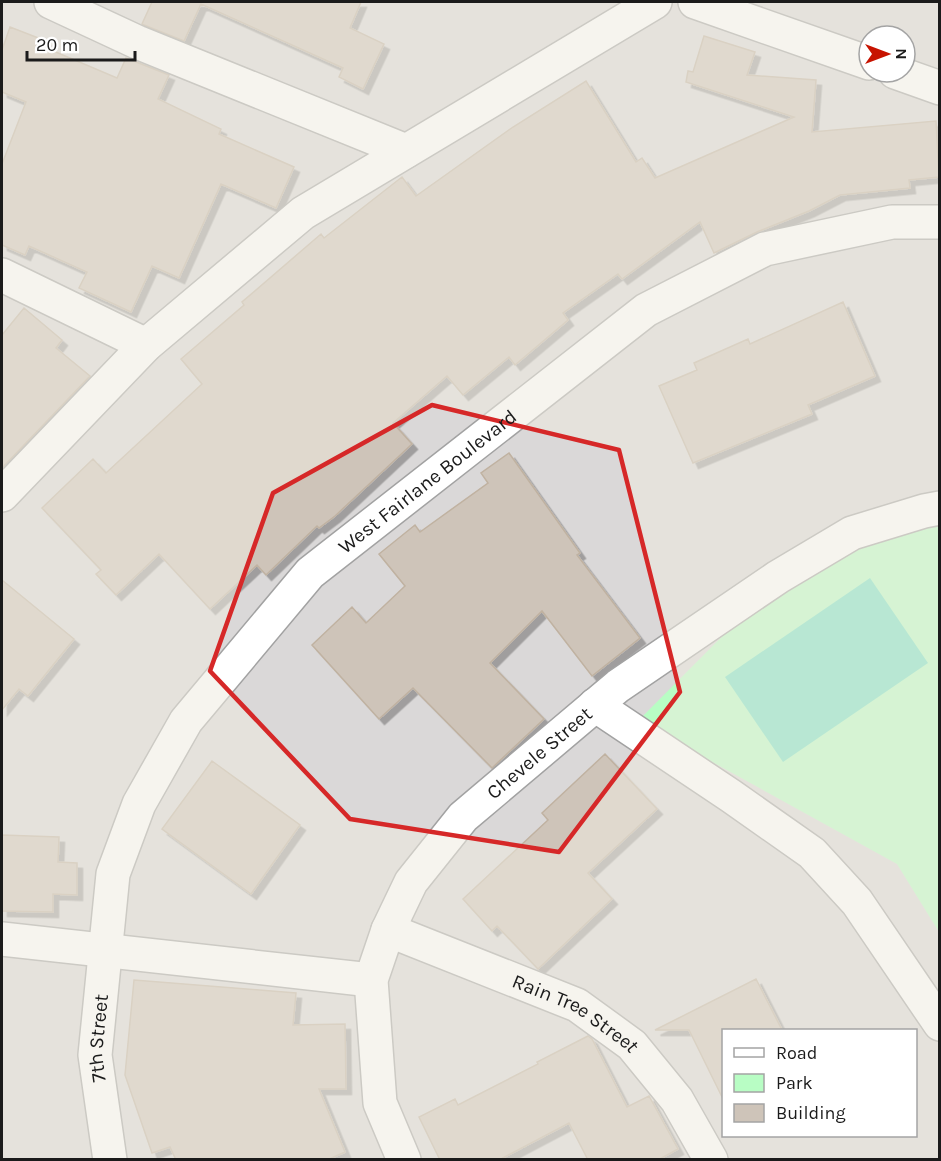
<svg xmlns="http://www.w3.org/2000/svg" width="941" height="1161" font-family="Karla,sans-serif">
<defs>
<filter id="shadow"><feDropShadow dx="5.5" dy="5.5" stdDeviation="0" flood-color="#0004"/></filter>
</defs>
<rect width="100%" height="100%" fill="#eeebe0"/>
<path fill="#dad8d8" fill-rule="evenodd" d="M2 2H939V1159H2ZM869 36H905V72H869ZM724 1030H916V1136H724Z"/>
<path fill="#b8fdc4" d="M916 523 939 524V932L897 864 638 721 787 571Z"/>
<path fill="#77e3c4" d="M870 578 928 663 783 762 725 677Z"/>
<path fill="#cec4b9" stroke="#c0b2a1" stroke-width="1.5" filter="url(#shadow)" d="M152 2H361L350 28 384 44 363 89 339 77 343 68 201 4 184 41 144 25 142 24Z
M10 27 46 41 44 47 117 78 126 58 169 75 158 99 221 129 219 134 294 167 276 208 221 184 179 278 152 266 131 312 79 288 87 272 29 246 25 255 2 245V164L26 102 2 92V50Z
M704 36 755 52 747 75 816 80 812 132 936 121 939 177 909 180 910 188 840 195 809 211 757 232 714 253 700 222 622 279 618 274 563 313 568 320 515 365 509 357 463 395 447 376 393 423 412 444 335 516 319 528 317 526 266 575 257 565 210 609 159 554 116 595 96 574 101 570 42 508 93 459 106 473 202 384 181 359 244 305 242 302 321 234 324 238 402 177 416 196 513 127 586 81 636 162 642 158 655 178 794 117 686 82 688 71 693 72Z
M843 302 875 376 808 405 812 414 693 463 659 386 697 370 694 363 748 339 750 344Z
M24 308 62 340 56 348 90 376 2 468V335Z
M509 453 580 553 577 555 640 638 592 676 542 611 490 663 544 719 492 768 413 688 379 719 312 645 352 607 366 623 405 586 379 554 415 525 420 532 488 483 481 473Z
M2 580 74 639 28 696 19 689 2 710Z
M605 754 657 809 588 873 612 899 538 969 497 926 492 931 463 899 548 820 542 813Z
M212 761 300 825 251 894 162 829Z
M2 835 59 837 58 862 77 863V895L53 894V912L2 911Z
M756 979 782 1030H723V1099L689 1030H655Z
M134 980 296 993 293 1025 345 1024 346 1089H319L345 1152 327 1160H176L170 1147 152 1153 125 1075Z
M588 1036 592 1039 627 1107 649 1096 678 1149 658 1160H588L569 1123 499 1160H440L419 1117 455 1099 458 1105 538 1064 537 1062Z"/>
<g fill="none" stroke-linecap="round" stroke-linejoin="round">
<g stroke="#a2a2a2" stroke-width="36">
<g id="street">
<path d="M51 2 137 42 406 151"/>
<path d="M695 2 869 63"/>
<path d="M895 72 940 88"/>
<path d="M2 275 146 345"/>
<path d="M2 495 146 345 303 213 655 2"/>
<path d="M595 705 731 796 812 853 857 902 940 1024"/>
<path id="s1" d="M388 930 577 1005 632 1045 677 1100 711 1160"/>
<path d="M2 939 371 980"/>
<path id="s2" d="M110 1160 95 1055 113 874 139 804 186 721 310 573 646 310 765 249 892 222H940"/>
<path id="s3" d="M404 1160 380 1103 371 980 388 930 411 882 463 817 618 686 778 577 852 533 924 511 940 508"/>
</g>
</g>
<use href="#street" stroke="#fff" stroke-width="33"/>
</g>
<path d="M0 0H941V1161H0ZM432 405 619 450 680 692 559 852 350 819 210 671 273 493Z" fill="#eeebe0" fill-opacity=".55" fill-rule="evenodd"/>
<path fill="none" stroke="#d62828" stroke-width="4.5" stroke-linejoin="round" d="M432 405 619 450 680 692 559 852 350 819 210 671 273 493Z"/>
<g text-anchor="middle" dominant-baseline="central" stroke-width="6" stroke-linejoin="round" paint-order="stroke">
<g font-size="20" fill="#1b1b1b" stroke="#fff">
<text stroke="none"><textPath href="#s2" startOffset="800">West Fairlane Boulevard</textPath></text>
<text stroke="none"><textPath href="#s3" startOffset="474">Chevele Street</textPath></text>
<text stroke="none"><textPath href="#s1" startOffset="206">Rain Tree Street</textPath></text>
<text stroke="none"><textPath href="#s2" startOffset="123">7th Street</textPath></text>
</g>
</g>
<rect width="941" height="1161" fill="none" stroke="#1b1b1b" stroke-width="6"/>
<rect x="722" y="1029" width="195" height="108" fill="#ffffff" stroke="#a4a4a4" stroke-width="1.5"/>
<rect x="734" y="1048" width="30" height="9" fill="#ffffff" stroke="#a4a4a4" stroke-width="1.5"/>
<text x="776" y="1059" font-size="18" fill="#1b1b1b">Road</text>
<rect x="734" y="1074" width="30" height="18" fill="#b8fdc4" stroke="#a4a4a4" stroke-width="1.5"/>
<text x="776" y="1089" font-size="18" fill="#1b1b1b">Park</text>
<rect x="734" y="1104" width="30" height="18" fill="#cec4b9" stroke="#a4a4a4" stroke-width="1.5"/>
<text x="776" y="1119" font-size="18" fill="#1b1b1b">Building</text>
<g transform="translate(887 54) rotate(90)"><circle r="28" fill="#ffffff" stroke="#a4a4a4" stroke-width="1.5"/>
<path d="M0-4.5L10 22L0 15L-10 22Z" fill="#c71300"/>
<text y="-9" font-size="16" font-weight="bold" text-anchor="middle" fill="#1b1b1b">N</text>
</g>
<path d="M27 51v9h108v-9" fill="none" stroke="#1b1b1b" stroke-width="3"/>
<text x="36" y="51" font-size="18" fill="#1b1b1b" stroke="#ffffff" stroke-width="4.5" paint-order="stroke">20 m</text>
</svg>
